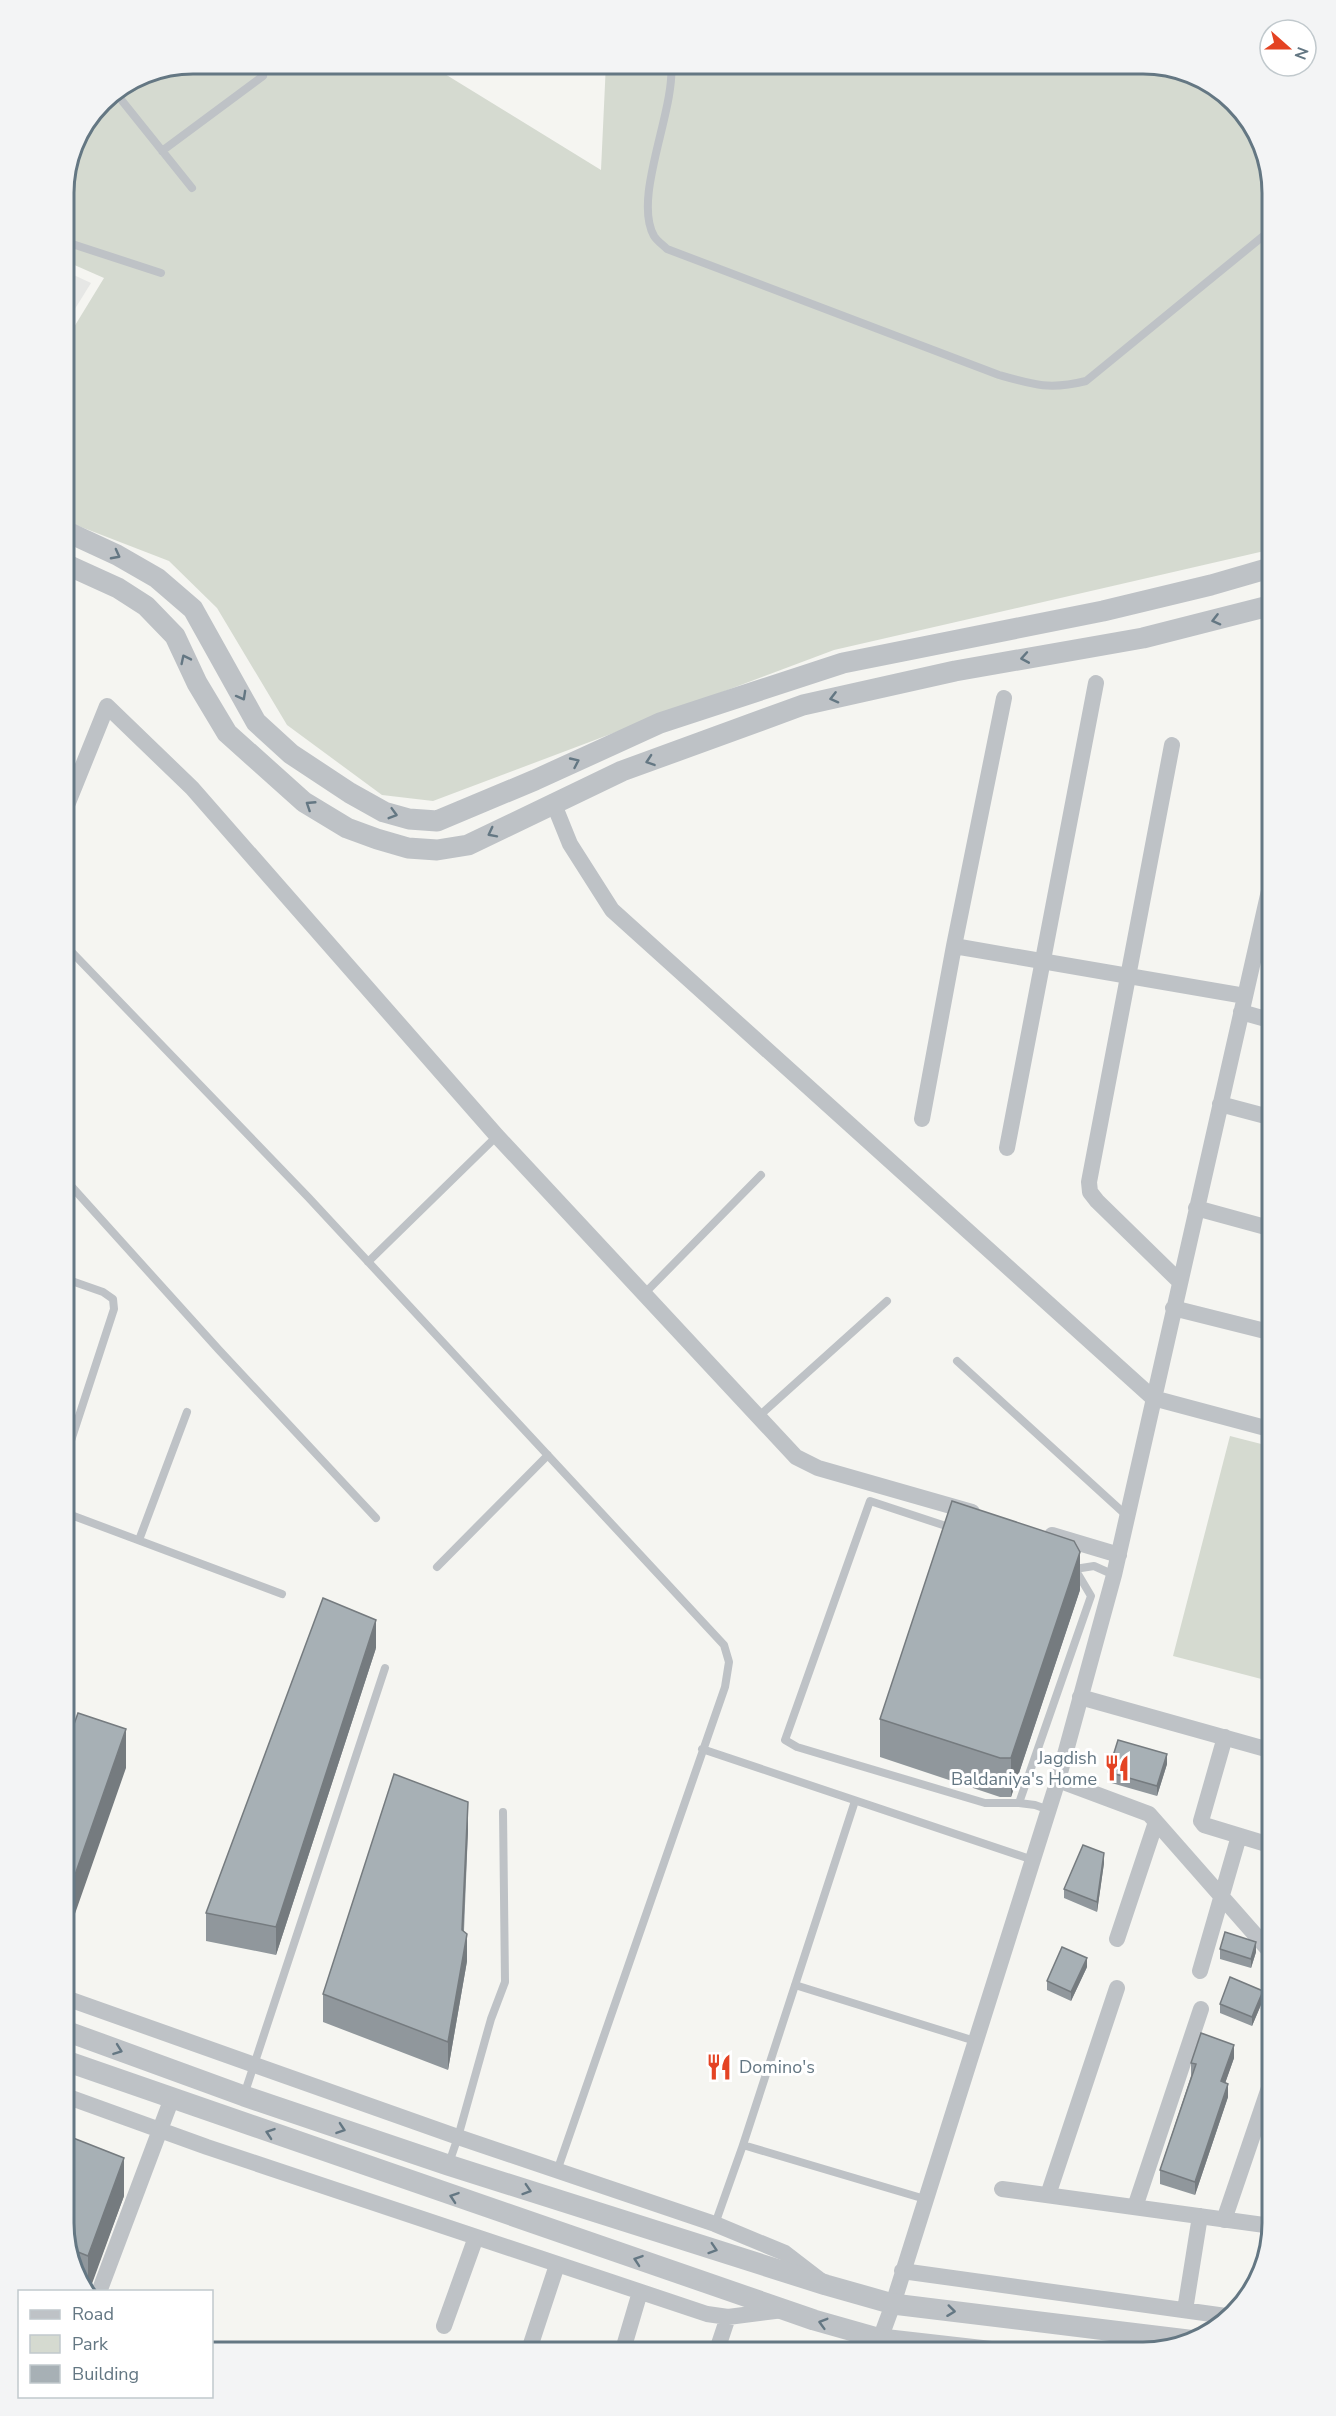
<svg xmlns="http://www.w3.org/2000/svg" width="1336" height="2416" font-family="'Nunito Sans',sans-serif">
<rect width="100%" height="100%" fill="#f5f5f1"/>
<path fill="#e6e7e5" d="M63 270 91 283 63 328Z"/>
<path fill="#d5dad0" d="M192 63H427L601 170 606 63H1152L1222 90 1263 143 1273 192V549L834 650 433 801 382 795 287 725 217 608 169 561 63 520V345L104 278 63 260V184L73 143 101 101 143 73Z
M1230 1436 1273 1447V1682L1173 1656Z"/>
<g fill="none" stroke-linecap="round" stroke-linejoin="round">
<path stroke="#bec2c6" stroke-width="8" d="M671 63C676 110 632 197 654 236 657 241 663 245 667 249L999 375C1034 385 1050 390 1086 381L1273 228
M115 92 192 188
M162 151 263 76
M63 241 161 273
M63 943 308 1197 724 1645 729 1662 725 1687 557 2171
M63 1177 219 1350 376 1518
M368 1262 497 1136
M644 1294 761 1175
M957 1361 1126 1515
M759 1416 887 1301
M63 1465 114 1309 113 1299 103 1292 63 1278
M63 1512 282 1594
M952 1528 870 1501 785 1740 797 1747 985 1803H1019L1035 1805 1049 1810
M139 1540 187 1412
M437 1567 548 1455
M1070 1567 1075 1569 1094 1566 1114 1575
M702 1749 1033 1860
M1019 1803 1091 1596 1075 1569
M795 1985 975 2041
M244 2095 385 1668
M743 2145 925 2199
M449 2163 458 2137 491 2019 505 1982 503 1812
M715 2224 743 2145 855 1801"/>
<path stroke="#bec2c6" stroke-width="16" d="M1172 745 1089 1182 1090 1192 1097 1201 1179 1281
M553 802 570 844 612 910 1153 1398 1273 1430
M63 815 107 706 192 788 497 1136 796 1457 818 1468 972 1512
M954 946 1245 996
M1241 1012 1273 1021
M1220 1104 1273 1118
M922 1119 954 946 1004 698
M1007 1148 1096 683
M1196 1208 1273 1229
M1173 1308 1273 1333
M1052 1535 1119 1555
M1080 1697 1273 1751
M1225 1737 1201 1821 1204 1825 1273 1846
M1058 1780 1149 1814 1273 1955
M1117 1939 1156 1822
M1200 1971 1239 1836
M63 1997 458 2137 715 2224 785 2253 824 2283
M63 2095 207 2147 707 2314 728 2317 783 2310
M1002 2189 1272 2226
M1048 2195 1117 1988
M1135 2207 1201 2009
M1224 2220 1273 2076
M902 2271 1226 2316
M99 2292 172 2098
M1185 2310 1200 2216
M444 2326 476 2237
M528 2353 557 2265
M622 2353 640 2292
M716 2353 728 2317
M875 2353 893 2304 1058 1780 1114 1575 1273 873"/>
<path stroke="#bec2c6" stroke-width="21" d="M63 530 117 555 157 578 193 609 256 722 291 754 350 793 384 812 409 819 437 821 535 780 660 723 843 663 1103 611 1211 585 1273 567
M63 563 118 588 146 606 175 636 197 683 227 733 304 802 347 828 377 839 408 848 437 850 468 845 622 771 803 705 955 671 1143 638 1273 605
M63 2030 244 2096 448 2165 826 2285 893 2304 1196 2341
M63 2060 814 2320 881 2339 1004 2353"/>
</g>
<path fill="#90979c" d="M1080 1590 1011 1797H1000L880 1757V1719Z
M376 1648 276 1955 206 1941V1913Z
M1167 1764 1157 1796 1108 1782V1772Z
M468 1830 464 1931 467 1961 448 2070 323 2022V1994Z
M1104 1863 1097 1912 1064 1898V1889Z
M1220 1949 1256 1952 1251 1968 1220 1959Z
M1087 1967 1071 2001 1047 1990V1981Z
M1263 2000 1252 2026 1220 2013V2004Z
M1234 2058 1225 2083 1228 2097 1195 2195 1160 2184V2170L1191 2076V2063Z
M124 2196 88 2292 73 2273 63 2224Z"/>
<path fill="#757b7f" d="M1080 1552V1590L1011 1797V1758Z
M376 1620V1648L276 1955V1927Z
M126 1729V1768L63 1948V1909Z
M1167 1754V1764L1157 1796V1786Z
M468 1802V1830L462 1958V1930Z
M1104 1853V1863L1097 1912V1902Z
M467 1934V1961L448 2070V2042Z
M1256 1942V1952L1251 1968V1959Z
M1087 1958V1967L1071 2001V1992Z
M1263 1991V2000L1252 2026V2017Z
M1234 2045V2058L1221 2095V2081Z
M1228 2084V2097L1195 2195V2182Z
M124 2158V2196L89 2292 88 2291V2256Z"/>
<path fill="#a7b0b5" stroke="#757b7f" stroke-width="1.5" d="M952 1501 1074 1541 1080 1552 1011 1758H1000L880 1719Z
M323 1598 376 1620 276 1927 206 1913Z
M78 1713 126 1729 63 1909V1755Z
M1118 1740 1167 1754 1157 1786 1108 1772Z
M394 1774 468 1802 462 1930 467 1934 448 2042 323 1994Z
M1083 1845 1104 1853 1097 1902 1064 1889Z
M1225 1932 1256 1942 1251 1959 1220 1949Z
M1062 1947 1087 1958 1071 1992 1047 1981Z
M1230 1977 1263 1991 1252 2017 1220 2004Z
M1201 2033 1234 2045 1221 2081 1228 2084 1195 2182 1160 2170 1196 2064 1191 2063Z
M63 2134 124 2158 88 2256 68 2248 63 2224Z"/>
<defs><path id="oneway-chevron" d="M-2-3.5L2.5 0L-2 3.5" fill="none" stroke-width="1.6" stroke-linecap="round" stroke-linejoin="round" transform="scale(1.5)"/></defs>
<g stroke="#647783">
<use href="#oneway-chevron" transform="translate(116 555) rotate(28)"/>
<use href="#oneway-chevron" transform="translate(1216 620) rotate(166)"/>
<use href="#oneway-chevron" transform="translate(1025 658) rotate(170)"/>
<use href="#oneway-chevron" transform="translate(185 659) rotate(-116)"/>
<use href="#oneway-chevron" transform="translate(242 696) rotate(61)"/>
<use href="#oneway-chevron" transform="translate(834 698) rotate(166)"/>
<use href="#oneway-chevron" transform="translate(650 761) rotate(161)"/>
<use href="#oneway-chevron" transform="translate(575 762) rotate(-25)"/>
<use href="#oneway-chevron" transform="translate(310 805) rotate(-147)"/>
<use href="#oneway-chevron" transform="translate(393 814) rotate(16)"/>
<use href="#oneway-chevron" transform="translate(492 833) rotate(153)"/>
<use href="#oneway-chevron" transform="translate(118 2050) rotate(20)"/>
<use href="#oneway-chevron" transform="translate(341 2129) rotate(19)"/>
<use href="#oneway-chevron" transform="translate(270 2133) rotate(-161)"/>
<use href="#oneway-chevron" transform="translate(527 2190) rotate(18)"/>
<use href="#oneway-chevron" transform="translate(454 2197) rotate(-161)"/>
<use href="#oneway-chevron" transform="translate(713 2249) rotate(18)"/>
<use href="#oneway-chevron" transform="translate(638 2260) rotate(-161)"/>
<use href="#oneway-chevron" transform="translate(951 2311) rotate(7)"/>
<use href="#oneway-chevron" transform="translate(823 2323) rotate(-164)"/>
</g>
<defs>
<g id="restaurant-bare" transform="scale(2.07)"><path d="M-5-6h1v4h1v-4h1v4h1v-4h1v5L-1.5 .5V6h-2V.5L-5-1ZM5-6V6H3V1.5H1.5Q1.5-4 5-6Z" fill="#e44323" stroke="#fff" stroke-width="2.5" paint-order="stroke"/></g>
</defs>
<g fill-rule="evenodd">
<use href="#restaurant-bare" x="1117" y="1768"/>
<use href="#restaurant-bare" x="719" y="2067"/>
</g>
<g text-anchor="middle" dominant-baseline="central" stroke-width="6" stroke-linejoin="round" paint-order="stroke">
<g font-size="18" fill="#647783" stroke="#fff" text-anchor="end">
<text x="1097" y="1758">Jagdish<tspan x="1097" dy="21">Baldaniya's Home</tspan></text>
<text x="739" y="2067" text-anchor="start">Domino's</text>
</g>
</g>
<path d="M0 0H1336V2416H0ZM193 74H1143A119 119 0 0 1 1262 193V2223A119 119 0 0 1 1143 2342H193A119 119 0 0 1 74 2223V193A119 119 0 0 1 193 74Z" fill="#f3f4f5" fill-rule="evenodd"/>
<path fill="none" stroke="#647783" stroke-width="3" d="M193 74H1143A119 119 0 0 1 1262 193V2223A119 119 0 0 1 1143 2342H193A119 119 0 0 1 74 2223V193A119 119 0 0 1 193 74Z"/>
<rect x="18" y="2290" width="195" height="108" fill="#ffffff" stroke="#c1c9cd" stroke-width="1.5"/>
<rect x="30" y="2310" width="30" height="9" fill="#bec2c6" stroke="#c1c9cd" stroke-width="1.5"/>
<text x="72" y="2320" font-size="18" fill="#647783">Road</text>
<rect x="30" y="2335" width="30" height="18" fill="#d5dad0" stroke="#c1c9cd" stroke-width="1.5"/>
<text x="72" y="2350" font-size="18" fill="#647783">Park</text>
<rect x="30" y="2365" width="30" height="18" fill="#a7b0b5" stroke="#c1c9cd" stroke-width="1.5"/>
<text x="72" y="2380" font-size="18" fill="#647783">Building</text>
<g transform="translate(1288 48) rotate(111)"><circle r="28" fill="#ffffff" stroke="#c1c9cd" stroke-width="1.5"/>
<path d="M0-4.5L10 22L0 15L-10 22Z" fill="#e44323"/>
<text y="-9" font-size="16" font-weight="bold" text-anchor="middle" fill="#647783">N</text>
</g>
</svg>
